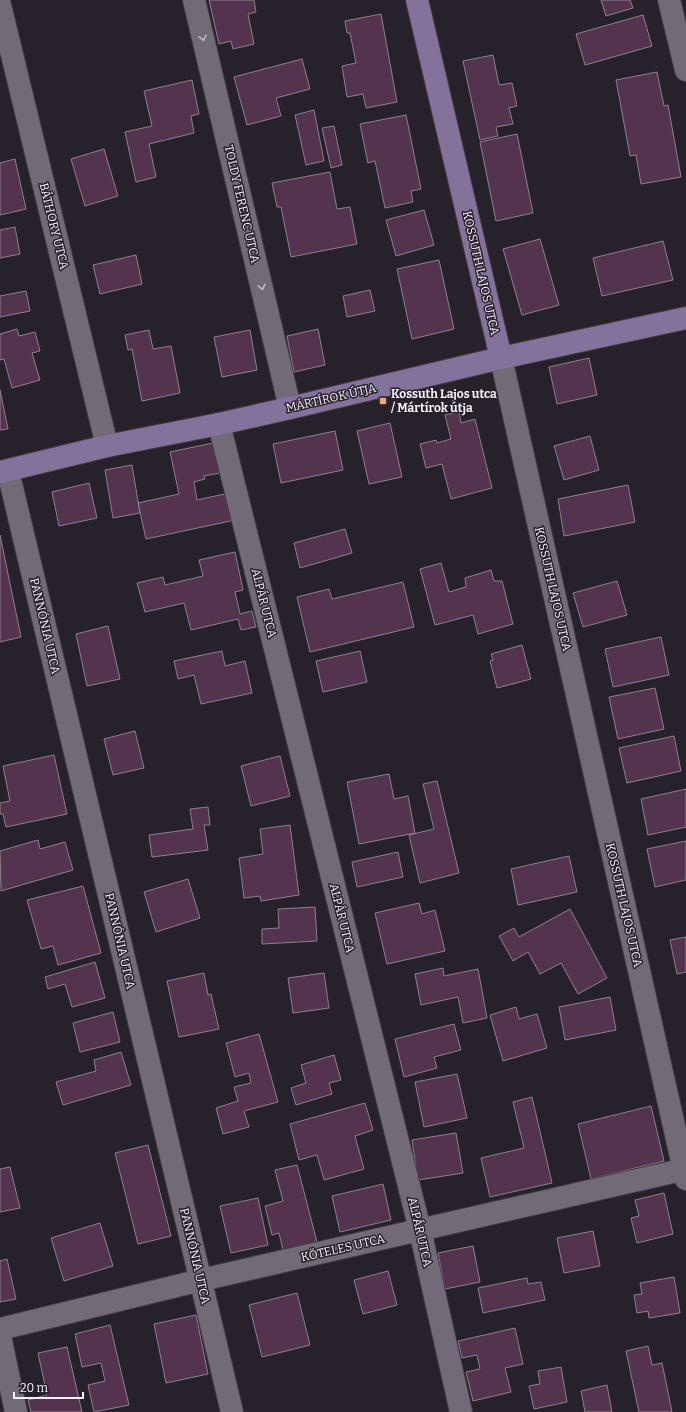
<svg xmlns="http://www.w3.org/2000/svg" width="686" height="1412" font-family="Bitter,serif">
<rect width="100%" height="100%" fill="#27212b"/>
<path fill="#54334f" stroke="#8e818b" d="M209 0H254L256 12 248 14 254 44 233 49 231 41 219 44Z
M601 0H630L633 8 606 16Z
M381 14 397 102 366 108 363 94 347 97 342 66 356 63 350 33H347L345 21Z
M643 15 652 46 585 65 576 34Z
M493 55 499 85 512 83 517 106 509 108 513 124 496 127 498 136 480 140 463 61Z
M302 59 310 89 276 98 281 116 247 125 234 77Z
M657 72 664 106 668 105 681 177 641 184 636 155 630 156 616 80Z
M192 80 199 114 191 116 194 133 149 144 156 177 136 182 125 132 152 126 144 91Z
M314 110 324 161 306 165 295 115Z
M406 115 421 189 411 191 413 202 385 208 375 161 368 163 360 124Z
M334 126 342 165 331 168 322 128Z
M517 134 533 213 496 221 480 142Z
M104 149 118 196 85 206 71 159Z
M15 159 26 209 0 215V163Z
M330 172 337 209 350 207 357 244 291 257 281 207H277L272 183Z
M424 210 434 245 396 256 386 220Z
M15 227 20 254 0 258V230Z
M540 239 559 305 522 315 503 249Z
M663 241 673 280 602 296 593 258Z
M136 255 142 284 100 294 93 265Z
M439 260 454 329 412 339 397 269Z
M370 290 375 311 347 317 343 296Z
M26 291 30 311 0 317V296Z
M17 329 19 336 35 332 40 351 32 353 40 380 12 388 4 359 0 360V334Z
M318 329 325 365 294 372 287 336Z
M149 330 153 349 171 346 180 393 142 401 132 349 128 350 125 335Z
M250 330 257 370 222 377 214 337Z
M589 358 597 395 557 404 549 367Z
M0 390 8 429 0 430Z
M459 412 461 423 475 419 492 488 451 499 442 464 426 468 420 444 436 440 437 443 451 439 445 415Z
M390 423 402 477 369 484 357 431Z
M335 431 343 470 281 483 273 444Z
M590 436 599 470 564 480 554 446Z
M218 442 225 472 204 476 205 479 194 482 197 500 229 493 235 520 146 539 138 503 179 494 170 452Z
M132 465 140 513 113 518 105 470Z
M89 483 97 518 59 526 52 492Z
M628 485 635 522 564 536 558 499Z
M345 529 352 553 300 568 294 543Z
M0 535 21 637 0 642Z
M235 552 243 590 235 592 240 614 252 611 256 627 241 630 238 619 191 630 184 603 145 612 137 583 163 577 165 585 203 576 199 560Z
M441 563 449 592 466 587 465 578 491 570 494 581H502L513 624 478 634 473 615 435 625 420 569Z
M617 581 627 615 583 627 573 593Z
M403 582 414 627 310 652 297 597 329 589 332 599Z
M108 626 120 679 87 686 76 634Z
M661 637 669 675 613 687 605 649Z
M522 645 531 679 497 688 490 661 493 660 491 654Z
M222 651 225 666 245 661 252 693 201 704 194 675 178 679 174 661Z
M360 651 367 682 323 692 316 661Z
M655 688 664 729 618 739 609 697Z
M135 731 144 768 113 775 104 739Z
M674 736 681 771 627 783 619 748Z
M54 755 67 814 6 827 3 814H0V803L10 801 3 766Z
M280 756 290 796 251 806 241 766Z
M389 774 394 799 408 796 415 833 359 844 347 782Z
M437 781 459 873 420 883 409 835 434 829 423 784Z
M686 789V827L648 835 641 799Z
M208 807 210 825H204L208 850 152 857 149 835 193 829 190 809Z
M290 825 299 895 261 901 260 896 244 898 239 858 263 854 260 829Z
M38 840 40 849 65 842 73 870 1 891 0 851Z
M686 841V880L655 887 647 849Z
M398 852 403 877 357 887 352 862Z
M569 856 577 892 518 905 511 869Z
M188 879 200 918 156 932 144 892Z
M83 886 101 953 58 965 53 946 41 949 27 900Z
M419 903 422 914 435 910 445 951 387 964 375 913Z
M315 907 317 941 262 944V929L279 928 278 909Z
M570 909 607 978 578 994 561 963 540 974 528 952 513 961 499 936 514 928 519 937Z
M686 937V972L677 974 670 940Z
M95 962 105 998 72 1007 65 984 48 989 45 977Z
M443 968 444 976 478 969 487 1018 463 1023 458 997 421 1005 415 974Z
M204 973 208 995 211 994 219 1029 179 1037 167 981Z
M324 973 329 1008 293 1013 288 978Z
M610 997 616 1030 565 1040 559 1007Z
M516 1007 519 1019 537 1014 547 1048 503 1061 490 1015Z
M113 1012 120 1042 80 1052 73 1023Z
M454 1024 461 1050 434 1057 437 1068 404 1077 395 1039Z
M259 1034 278 1102 244 1111 249 1127 223 1134 216 1108 238 1101 234 1087 251 1083 249 1073 235 1077 226 1043Z
M121 1052 131 1085 63 1105 56 1082 96 1071 94 1060Z
M334 1055 341 1080 329 1083 332 1094 296 1105 291 1088 306 1083 301 1065Z
M457 1074 467 1118 424 1127 415 1082Z
M532 1097 552 1183 490 1197 481 1158 524 1148 513 1102Z
M365 1103 373 1130 355 1136 364 1169 324 1180 317 1155 299 1160 290 1124Z
M651 1106 664 1161 591 1179 578 1124Z
M456 1133 463 1173 418 1180 412 1140Z
M148 1145 171 1236 138 1244 115 1153Z
M297 1165 317 1242 283 1250 279 1233 272 1235 265 1206 283 1201 275 1170Z
M10 1167 20 1208 0 1212V1169Z
M383 1184 391 1220 340 1232 332 1196Z
M664 1193 673 1234 637 1243 631 1218 639 1216 635 1200Z
M258 1198 268 1245 231 1253 220 1206Z
M100 1223 113 1266 64 1281 51 1238Z
M593 1231 600 1266 564 1273 557 1238Z
M473 1246 480 1282 445 1289 438 1253Z
M7 1259 16 1299 0 1302V1261Z
M388 1271 397 1305 363 1314 354 1280Z
M674 1277 680 1313 649 1318 648 1311 637 1313 634 1295 642 1294 640 1283Z
M527 1278 528 1284 541 1282 545 1300 483 1313 478 1288Z
M297 1293 310 1345 262 1357 249 1305Z
M196 1315 208 1374 166 1383 154 1324Z
M110 1325 129 1405 94 1412 88 1385 105 1381 101 1363 82 1367 75 1334Z
M515 1328 523 1364 505 1368 511 1392 473 1401 466 1372 480 1369 477 1355 462 1358 458 1341Z
M648 1346 652 1365 662 1363 672 1412H639L626 1351Z
M67 1347 82 1412H31L28 1400 47 1395 38 1353Z
M561 1367 567 1402 534 1409 529 1386 540 1384 538 1371Z
M607 1385 612 1412H585L581 1391Z"/>
<g fill="none" stroke-linecap="round" stroke-linejoin="round">
<g stroke="#433d45" stroke-width="24">
<path id="street" d="M194 0 290 408
M669 0 686 70
M0 5 107 446
M501 358 686 1179
M219 424 420 1230 461 1412
M8 471 232 1412
M0 1329 201 1280 686 1169
M0 1336 16 1412"/>
</g>
<g stroke="#433d45" stroke-width="24">
<path id="secondary" d="M417 0 501 358
M0 472 107 446 219 424 290 408 501 358 686 318"/>
</g>
<use href="#street" stroke="#726a76" stroke-width="22"/>
<use href="#secondary" stroke="#82729c" stroke-width="22"/>
</g>
<defs><path id="oneway-chevron" d="M-2-3.5L2.5 0L-2 3.5" fill="none" stroke-width="1.6" stroke-linecap="round" stroke-linejoin="round"/></defs>
<g stroke="#c1bbc4">
<use href="#oneway-chevron" transform="translate(203 38) rotate(77)"/>
<use href="#oneway-chevron" transform="translate(262 287) rotate(77)"/>
</g>
<rect fill="#f0a279" stroke="#27212b" stroke-width="1.5" x="379" y="397" width="8" height="8" rx="2"/>
<g text-anchor="middle" dominant-baseline="central" stroke-width="3" stroke-linejoin="round" paint-order="stroke">
<g font-size="12" fill="#f6f1f8" stroke="#27212b">
<text transform="translate(242 204) rotate(77)">TOLDY FERENC UTCA</text>
<text transform="translate(54 226) rotate(76)">BÁTHORY UTCA</text>
<text transform="translate(481 273) rotate(77)">KOSSUTH LAJOS UTCA</text>
<text transform="translate(331 398) rotate(-13)">MÁRTÍROK ÚTJA</text>
<text transform="translate(553 589) rotate(77)">KOSSUTH LAJOS UTCA</text>
<text transform="translate(264 603) rotate(76)">ALPÁR UTCA</text>
<text transform="translate(45 626) rotate(77)">PANNÓNIA UTCA</text>
<text transform="translate(624 905) rotate(77)">KOSSUTH LAJOS UTCA</text>
<text transform="translate(342 918) rotate(76)">ALPÁR UTCA</text>
<text transform="translate(120 941) rotate(77)">PANNÓNIA UTCA</text>
<text transform="translate(420 1232) rotate(77)">ALPÁR UTCA</text>
<text transform="translate(343 1248) rotate(-13)">KÖTELES UTCA</text>
<text transform="translate(195 1256) rotate(77)">PANNÓNIA UTCA</text>
</g>
<g font-size="12" font-weight="bold" fill="#f6f1f8" stroke="#27212b" text-anchor="start">
<text x="391" y="394">Kossuth Lajos utca<tspan x="391" dy="14">/ Mártírok útja</tspan></text>
</g>
</g>
<path d="M14 1392v6h69v-6" fill="none" stroke="#f6f1f8" stroke-width="2"/>
<text x="20" y="1392" font-size="12" fill="#f6f1f8" stroke="#27212b" stroke-width="3" paint-order="stroke">20 m</text>
</svg>
